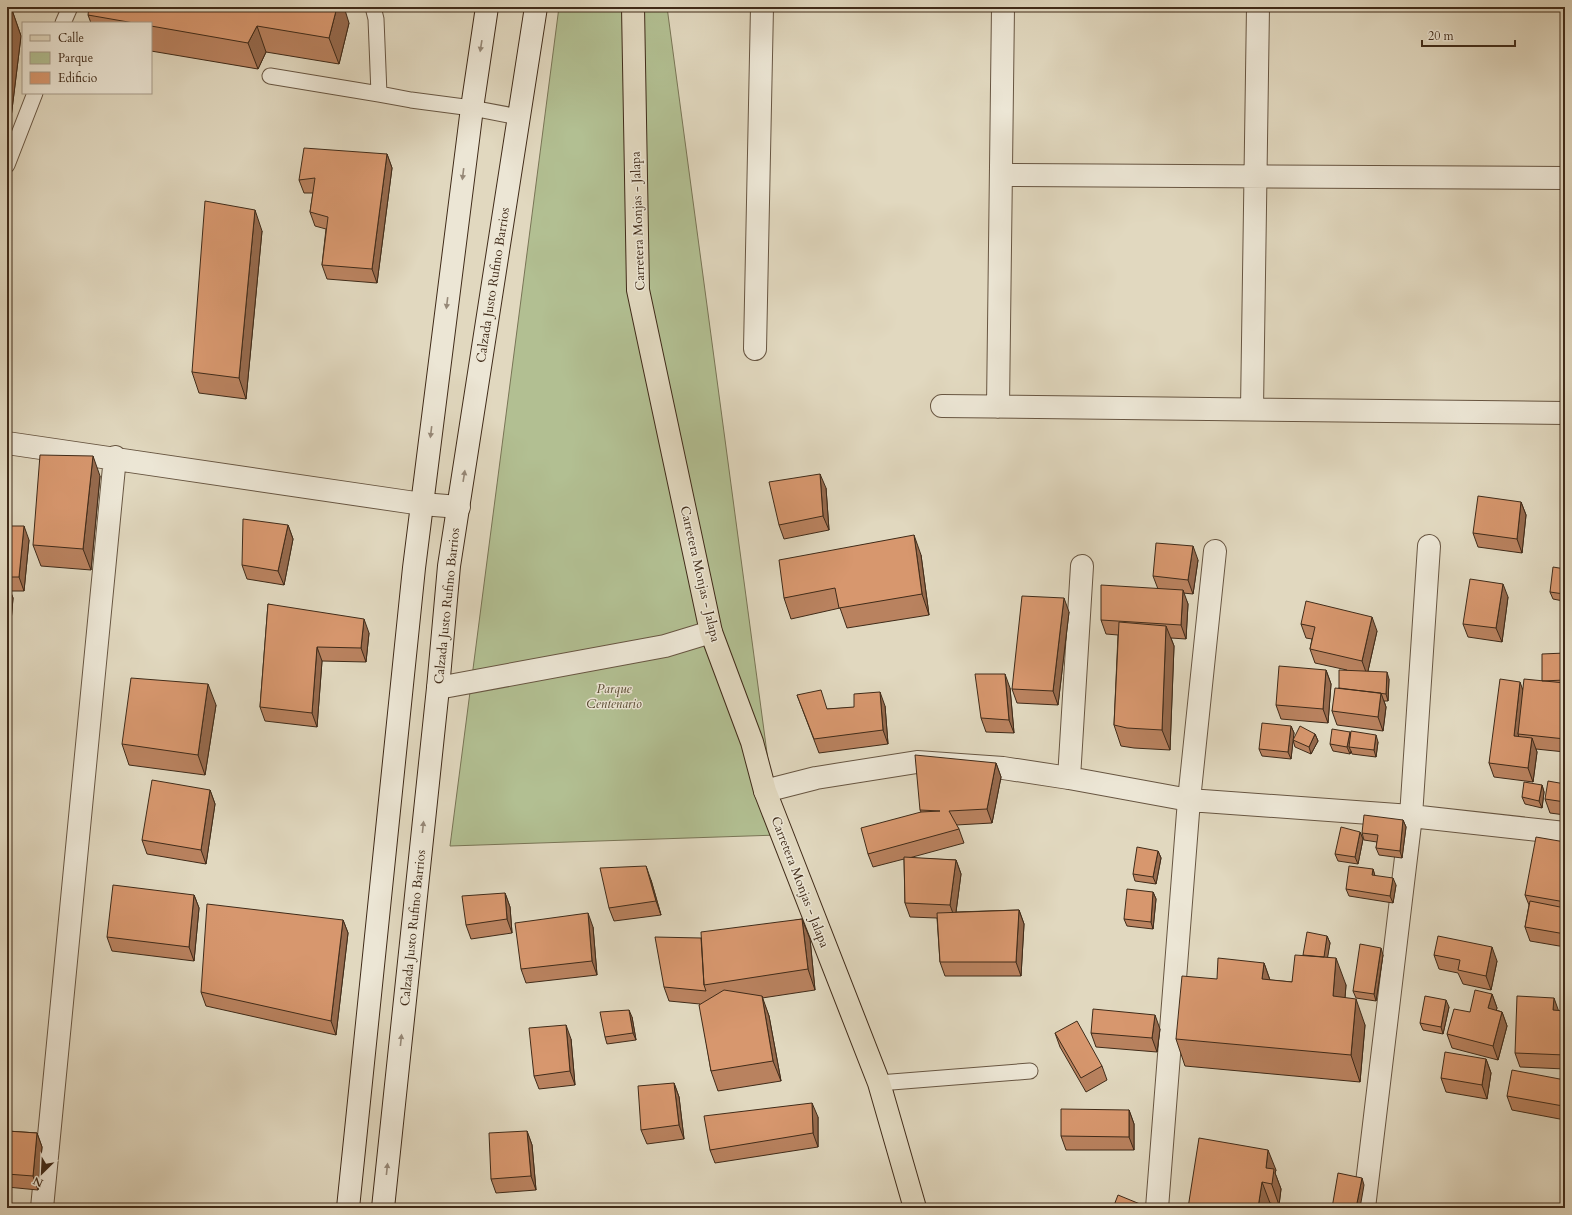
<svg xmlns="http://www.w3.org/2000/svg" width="1572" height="1215" font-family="Cardo,serif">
<rect width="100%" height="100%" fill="#e1d8bf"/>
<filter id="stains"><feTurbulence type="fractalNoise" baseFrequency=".005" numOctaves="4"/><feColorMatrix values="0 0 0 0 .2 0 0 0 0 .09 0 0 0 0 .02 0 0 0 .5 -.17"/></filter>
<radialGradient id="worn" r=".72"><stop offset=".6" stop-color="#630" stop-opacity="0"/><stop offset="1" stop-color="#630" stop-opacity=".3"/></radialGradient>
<path fill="#b2bf92" stroke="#797556" d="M559 7H667L778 835 450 846Z"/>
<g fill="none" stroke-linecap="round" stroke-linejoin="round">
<g stroke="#685642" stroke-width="17">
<path id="lane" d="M373 7 376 19 379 94
M63 23 70 7
M270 76 379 94 411 100 472 108 519 117
M7 165 35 93
M879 1083 1030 1071"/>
</g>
<g stroke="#685642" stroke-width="24">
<path id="street" d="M1001 175 1565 178
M755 349 762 7
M942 406 1565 413
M998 407 1003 7
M1252 409 1258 7
M7 443 422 504 459 507
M438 688 665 646 711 632
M1069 778 1082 566
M765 791 816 778 917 762 1003 768 1069 778 1189 800 1411 816 1565 833
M42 1208 115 457
M1157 1208 1189 800 1215 551
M1364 1208 1411 816 1429 546"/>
</g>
<g stroke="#402b19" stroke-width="24">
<path id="secondary" d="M348 1208 414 568 472 108 487 7
M383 1208 438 688 449 566 536 7"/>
</g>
<g stroke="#402b19" stroke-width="24">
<path id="primary" d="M633 7 638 290 711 632 752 742 765 791 879 1083 915 1208"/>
</g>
<use href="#lane" stroke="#ece6d5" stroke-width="15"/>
<use href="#street" stroke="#ece6d5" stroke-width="22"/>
<use href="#secondary" stroke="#ece6d5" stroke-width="22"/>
<use href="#primary" stroke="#e1d8bf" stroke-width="22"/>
</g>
<path fill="#b9825f" stroke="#402b19" d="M7 9 12 10 21 36 9 134H7Z
M88 15 349 23 339 64 266 52 258 69 151 51V23H91Z
M387 154 392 168 377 283 327 279 322 265 326 229 315 226 310 212 313 193H304L299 180Z
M262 231 246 399 199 393 192 372Z
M100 476 91 570 41 566 33 545Z
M826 488 829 530 784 539 779 525Z
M1521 502 1526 515 1522 553 1478 547 1473 533Z
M288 525 293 539 284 585 247 579 242 565Z
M7 526 29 540 24 591H10L13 598 9 646 7 645Z
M921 555 929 615 847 628 840 608 791 619 784 598Z
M1198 560 1193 594 1183 593 1188 604 1186 639 1171 638 1174 646 1170 750 1134 748 1121 746 1114 725 1118 635 1106 634 1101 620 1158 589 1153 576Z
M1565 569V635L1561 623 1563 601 1553 599 1550 592Z
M1508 597 1502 642 1468 637 1463 624Z
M268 604 369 633 366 662 322 661 317 727 265 721 260 707Z
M1069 612 1058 705 1017 703 1012 689Z
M1301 624 1377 631 1368 671 1389 679 1388 701H1384L1386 707 1383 731 1337 725 1332 711 1339 688 1347 670 1315 663 1310 649 1312 639 1306 638Z
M1565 653V752L1536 749 1537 752 1533 782 1494 777 1489 763 1523 688 1542 681Z
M1326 670 1331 684 1328 723 1281 719 1276 705Z
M1010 688 1014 733 986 732 981 718Z
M797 695 827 709 885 706 888 744 819 753Z
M216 705 205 775 129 765 122 744Z
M1291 726 1294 733 1293 739 1315 734 1318 741 1311 754 1295 747 1293 740 1291 759 1262 756 1259 749Z
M1350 732 1351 733 1378 742 1376 757 1352 754 1351 751 1350 754 1333 751 1330 744Z
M996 763 1001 777 992 823 956 825 959 829 964 843 909 858 956 860 961 874 956 912 1019 910 1024 924 1021 976H945L940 962 937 918 910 917 905 903 904 859 873 867 868 854 921 812 920 810Z
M1565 784V815L1550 813 1545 799Z
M1542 785 1544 792 1542 808 1525 804 1522 797Z
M210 790 215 804 206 864 147 854 142 840Z
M1403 820 1406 827 1402 858 1379 855 1376 848 1377 842 1364 840 1362 833Z
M1360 832 1363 839 1358 864 1338 861 1335 854Z
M1565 842V947L1530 941 1525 927 1529 905 1525 895Z
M1158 851 1161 858 1156 884 1135 881 1133 874Z
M1373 869 1375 876 1396 885 1393 903 1349 896 1346 889Z
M651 880 661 915 614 921 609 908Z
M1153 892 1156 899 1153 929 1127 926 1124 919Z
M505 893 510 907 512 933 471 939 466 925Z
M194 895 199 908 194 961 112 951 107 937Z
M802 919 810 939 815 990 762 998 769 1016 781 1081 718 1091 711 1071 700 1004 669 1001 664 987 701 938Z
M343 920 348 933 336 1035 206 1006 201 992Z
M593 927 597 975 526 983 521 969Z
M1327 936 1330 943 1327 958 1346 985 1345 997 1365 1025 1360 1082 1185 1066 1176 1039 1217 979 1264 963 1270 980 1292 982 1303 955Z
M1383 955 1376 1001 1356 998 1353 991Z
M1434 955 1497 961 1491 990 1463 984 1458 973 1439 969Z
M1492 994 1497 1008 1496 1010 1502 1012 1507 1026 1498 1060 1452 1048 1447 1034 1470 1012Z
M1449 1007 1443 1034 1423 1030 1420 1023Z
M1559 1011H1565V1069L1520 1067 1515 1053Z
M632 1017 636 1040 607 1044 605 1037Z
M1160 1029 1157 1052 1096 1047 1091 1033Z
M1055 1033 1102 1066 1107 1080 1086 1092 1060 1047Z
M571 1039 575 1085 539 1089 534 1076Z
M1486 1059 1491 1073 1487 1099 1446 1092 1441 1078Z
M1565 1080V1120L1512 1110 1507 1096Z
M674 1083 679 1097 684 1139 647 1144 641 1130Z
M1129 1110 1134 1124V1150H1066L1061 1136Z
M818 1117V1147L715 1163 710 1150Z
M7 1131 37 1133 42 1147 38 1190 7 1187Z
M527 1131 532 1145 536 1190 496 1193 491 1179Z
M1276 1170 1275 1173 1281 1189 1279 1205 1270 1203 1269 1208H1188Z"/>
<path fill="#966a4d" stroke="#402b19" d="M337 7H344L349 23 339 64 329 38Z
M12 10 21 36 9 134 7 128V50Z
M257 26 266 52 258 69 248 43Z
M387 154 392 168 377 283 372 269Z
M255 210 262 231 246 399 239 378Z
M93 456 100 476 91 570 83 549Z
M820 474 826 488 829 530 823 516Z
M1521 502 1526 515 1522 553 1517 539Z
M288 525 293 539 284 585 278 571Z
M24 526 29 540 24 591 19 577Z
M914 535 921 555 929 615 922 594Z
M1193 546 1198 560 1193 594 1188 580Z
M8 584 13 598 9 646 7 641V594Z
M1503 584 1508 597 1502 642 1496 628Z
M1183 590 1188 604 1186 639 1181 625Z
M1064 598 1069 612 1058 705 1053 691Z
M1372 617 1377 631 1367 675 1362 661Z
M364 619 369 633 366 662 361 648Z
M1166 626 1174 646 1170 750 1162 730Z
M317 647 322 661 317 727 312 713Z
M1326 670 1331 684 1328 723 1323 709Z
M1387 672 1389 679 1388 701 1386 694Z
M1005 674 1010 688 1014 733 1009 720Z
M1520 682 1525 696 1518 734 1520 740 1514 736Z
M208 684 216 705 205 775 198 755Z
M880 692 885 706 888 744 883 730Z
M1381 693 1386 707 1383 731 1378 717Z
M1291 726 1294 733 1291 759 1288 752Z
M1350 732 1353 739 1349 747 1351 751 1350 754 1347 747Z
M1315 734 1318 741 1311 754 1309 747Z
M1376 735 1378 742 1376 757 1374 750Z
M1532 738 1537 752 1533 782 1528 768Z
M996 763 1001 777 992 823 987 809Z
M1542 785 1544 792 1542 808 1539 801Z
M210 790 215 804 206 864 201 850Z
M1403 820 1406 827 1402 858 1400 851Z
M1360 832 1363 839 1358 864 1355 857Z
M1158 851 1161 858 1156 884 1153 877Z
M956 860 961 874 955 919 950 905Z
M646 866 651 880 661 915 656 901Z
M1373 869 1375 876 1372 875Z
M1393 878 1396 885 1393 903 1390 896Z
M1153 892 1156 899 1153 929 1151 922Z
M505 893 510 907 512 933 507 919Z
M194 895 199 908 194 961 189 947Z
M1019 910 1024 924 1021 976 1016 962Z
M588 913 593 927 597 975 592 961Z
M802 919 810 939 815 990 808 969Z
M343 920 348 933 336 1035 331 1021Z
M1327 936 1330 943 1324 979 1321 972Z
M1492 947 1497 961 1491 990 1486 976Z
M1381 948 1383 955 1376 1001 1374 994Z
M1336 958 1346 985 1343 1023 1333 996Z
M1264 963 1273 989 1262 979Z
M1492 994 1497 1008 1493 1022 1488 1008Z
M762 996 769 1016 781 1081 773 1061Z
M1554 998 1559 1012 1553 1010Z
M1356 999 1365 1025 1360 1082 1351 1055Z
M1446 1000 1449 1007 1443 1034 1441 1027Z
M629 1010 632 1017 636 1040 633 1033Z
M1502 1012 1507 1026 1498 1060 1493 1046Z
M1155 1015 1160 1029 1157 1052 1152 1038Z
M566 1025 571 1039 575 1085 570 1071Z
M1486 1059 1491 1073 1487 1099 1482 1085Z
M674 1083 679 1097 684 1139 679 1125Z
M1565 1099V1111L1563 1106Z
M812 1103 818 1117V1147L813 1133Z
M1129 1110 1134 1124V1150L1129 1137Z
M527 1131 532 1145 536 1190 531 1176Z
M37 1133 42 1147 38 1190 33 1176Z
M1268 1150 1276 1170 1275 1173 1281 1189 1279 1205 1266 1168Z
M1362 1178 1364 1185 1360 1208H1356Z
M1262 1182 1270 1203 1269 1208H1258Z
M1140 1204 1142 1208H1138Z"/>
<path fill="#d7976e" stroke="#402b19" d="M89 7H337L329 38 257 26 248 43 151 26V23H134L88 15Z
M7 9 12 10 7 50Z
M304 148 387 154 372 269 322 265 328 217 310 212 315 178 299 180Z
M205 201 255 210 239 378 192 372Z
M40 455 93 456 83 549 33 545Z
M820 474 823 516 779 525 769 482Z
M1478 496 1521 502 1517 539 1473 533Z
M243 519 288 525 278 571 242 565Z
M7 526H24L19 577H7Z
M914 535 922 594 839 608 835 588 784 598 779 560Z
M1156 543 1193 546 1188 580 1153 576Z
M1553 567 1565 569V584L1564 594 1550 592Z
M1470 579 1503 584 1496 628 1463 624Z
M1565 584V624L1561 623Z
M1101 585 1183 590 1181 625 1101 620Z
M1022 596 1064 598 1053 691 1012 689Z
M1306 601 1372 617 1362 661 1310 649 1315 627 1301 624Z
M268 604 364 619 361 648 317 647 312 713 260 707Z
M1119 622 1166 626 1162 730 1127 728 1114 725Z
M1565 653V680L1542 681V654Z
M1279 666 1326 670 1323 709 1276 705Z
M1339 670 1387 672 1386 694 1339 688Z
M975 674H1005L1009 720 981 718Z
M131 678 208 684 198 755 122 744Z
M1500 679 1520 682 1514 736 1532 738 1528 768 1489 763Z
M1524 679 1565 683V739L1518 734Z
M1335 688 1381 693 1378 717 1332 711Z
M821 690 827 709 854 707V694L880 692 883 730 814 739 797 695Z
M1262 723 1291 726 1288 752 1259 749Z
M1300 726 1315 734 1309 747 1293 740Z
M1332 729 1350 732 1347 747 1330 744Z
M1351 731 1376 735 1374 750 1349 747Z
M915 755 996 763 987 809 949 811 959 829 868 854 861 828 921 812 940 811 920 810Z
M152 780 210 790 201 850 142 840Z
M1548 781 1565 784V802L1545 799Z
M1524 782 1542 785 1539 801 1522 797Z
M1364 815 1403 820 1400 851 1376 848 1378 835 1362 833Z
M1341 827 1360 832 1355 857 1335 854Z
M1536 837 1565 842V902L1525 895Z
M1137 847 1158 851 1153 877 1133 874Z
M904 857 956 860 950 905 905 903Z
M646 866 656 901 609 908 600 868Z
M1349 866 1373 869 1372 875 1393 878 1390 896 1346 889Z
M113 885 194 895 189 947 107 937Z
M1127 889 1153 892 1151 922 1124 919Z
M505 893 507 919 466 925 462 896Z
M1530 901 1565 908V934L1525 927Z
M207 904 343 920 331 1021 201 992Z
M1019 910 1016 962H940L937 913Z
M588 913 592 961 521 969 515 923Z
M802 919 808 969 704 985 701 932Z
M1307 932 1327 936 1324 957 1303 955Z
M1438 936 1492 947 1486 976 1458 970 1460 960 1434 955Z
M655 937 701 938 704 985 706 991 664 987Z
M1360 944 1381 948 1374 994 1353 991Z
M1295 955 1336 958 1333 996 1356 999 1351 1055 1176 1039 1182 976 1217 979 1218 958 1264 963 1262 979 1292 982Z
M724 990 762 996 773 1061 711 1071 699 1005Z
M1475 990 1492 994 1488 1008 1502 1012 1493 1046 1447 1034 1454 1009 1470 1012Z
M1425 996 1446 1000 1441 1027 1420 1023Z
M1517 996 1554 998 1553 1010 1565 1011V1055L1515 1053Z
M1093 1009 1155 1015 1152 1038 1091 1033Z
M629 1010 633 1033 605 1037 600 1012Z
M1077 1021 1102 1066 1081 1078 1055 1033Z
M566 1025 570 1071 534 1076 529 1028Z
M1445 1052 1486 1059 1482 1085 1441 1078Z
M1512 1070 1565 1080V1099L1563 1106 1507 1096Z
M674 1083 679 1125 641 1130 638 1086Z
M812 1103 813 1133 710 1150 704 1116Z
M1061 1109 1129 1110V1137L1061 1136Z
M7 1131 37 1133 33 1176 7 1174Z
M527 1131 531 1176 491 1179 489 1133Z
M1199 1138 1268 1150 1266 1168 1274 1169 1272 1184 1262 1182 1258 1208H1188Z
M1338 1173 1362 1178 1356 1208H1332Z
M1118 1195 1140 1204 1138 1208H1113Z"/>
<defs><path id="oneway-solid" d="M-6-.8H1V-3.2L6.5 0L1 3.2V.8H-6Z"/></defs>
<g fill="#968877">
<use href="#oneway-solid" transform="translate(481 46) rotate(99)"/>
<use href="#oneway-solid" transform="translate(463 174) rotate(97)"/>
<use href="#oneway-solid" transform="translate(447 303) rotate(97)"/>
<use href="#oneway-solid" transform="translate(431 432) rotate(97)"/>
<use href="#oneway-solid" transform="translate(464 476) rotate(-81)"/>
<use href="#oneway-solid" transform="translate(423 827) rotate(-84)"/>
<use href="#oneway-solid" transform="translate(401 1040) rotate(-84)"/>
<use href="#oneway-solid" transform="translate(387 1169) rotate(-84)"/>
</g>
<g text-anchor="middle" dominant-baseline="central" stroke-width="3" stroke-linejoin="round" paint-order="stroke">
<g font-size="13" fill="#402b19" stroke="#ece6d5">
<text transform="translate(638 221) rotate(-92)">Carretera Monjas - Jalapa</text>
<text transform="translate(493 285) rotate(-81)">Calzada Justo Rufino Barrios</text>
<text transform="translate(700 574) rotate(77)">Carretera Monjas - Jalapa</text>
<text transform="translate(447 606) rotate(-84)">Calzada Justo Rufino Barrios</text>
<text transform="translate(800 882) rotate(69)">Carretera Monjas - Jalapa</text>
<text transform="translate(413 928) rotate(-84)">Calzada Justo Rufino Barrios</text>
</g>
<g font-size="13" font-style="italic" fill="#574931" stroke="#ece6d5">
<text x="614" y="689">Parque<tspan x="614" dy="15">Centenario</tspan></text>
</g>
</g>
<rect width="1572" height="1215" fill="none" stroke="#e1d8bf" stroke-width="24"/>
<rect x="8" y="8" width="1556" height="1199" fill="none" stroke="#402b19" stroke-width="2"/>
<rect x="12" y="12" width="1548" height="1191" fill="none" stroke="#402b19"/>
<rect x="22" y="22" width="130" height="72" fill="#ece6d5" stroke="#a79b8a"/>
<rect x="30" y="35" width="20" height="6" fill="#e1d8bf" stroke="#a79b8a"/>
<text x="58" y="42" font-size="12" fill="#402b19">Calle</text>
<rect x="30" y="52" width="20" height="12" fill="#b2bf92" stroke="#a79b8a"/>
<text x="58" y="62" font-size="12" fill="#402b19">Parque</text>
<rect x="30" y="72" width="20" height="12" fill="#d7976e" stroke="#a79b8a"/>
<text x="58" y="82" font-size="12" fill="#402b19">Edificio</text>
<g transform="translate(42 1173) rotate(204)" stroke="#ece6d5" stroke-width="3" paint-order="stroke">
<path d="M0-3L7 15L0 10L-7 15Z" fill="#402b19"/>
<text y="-6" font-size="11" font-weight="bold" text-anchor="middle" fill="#402b19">N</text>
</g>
<path d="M1422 40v6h93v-6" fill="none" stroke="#402b19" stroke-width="2"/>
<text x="1428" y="40" font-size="12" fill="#402b19" stroke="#ece6d5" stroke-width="3" paint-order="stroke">20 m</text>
<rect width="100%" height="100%" filter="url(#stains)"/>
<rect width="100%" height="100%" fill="url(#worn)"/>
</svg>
